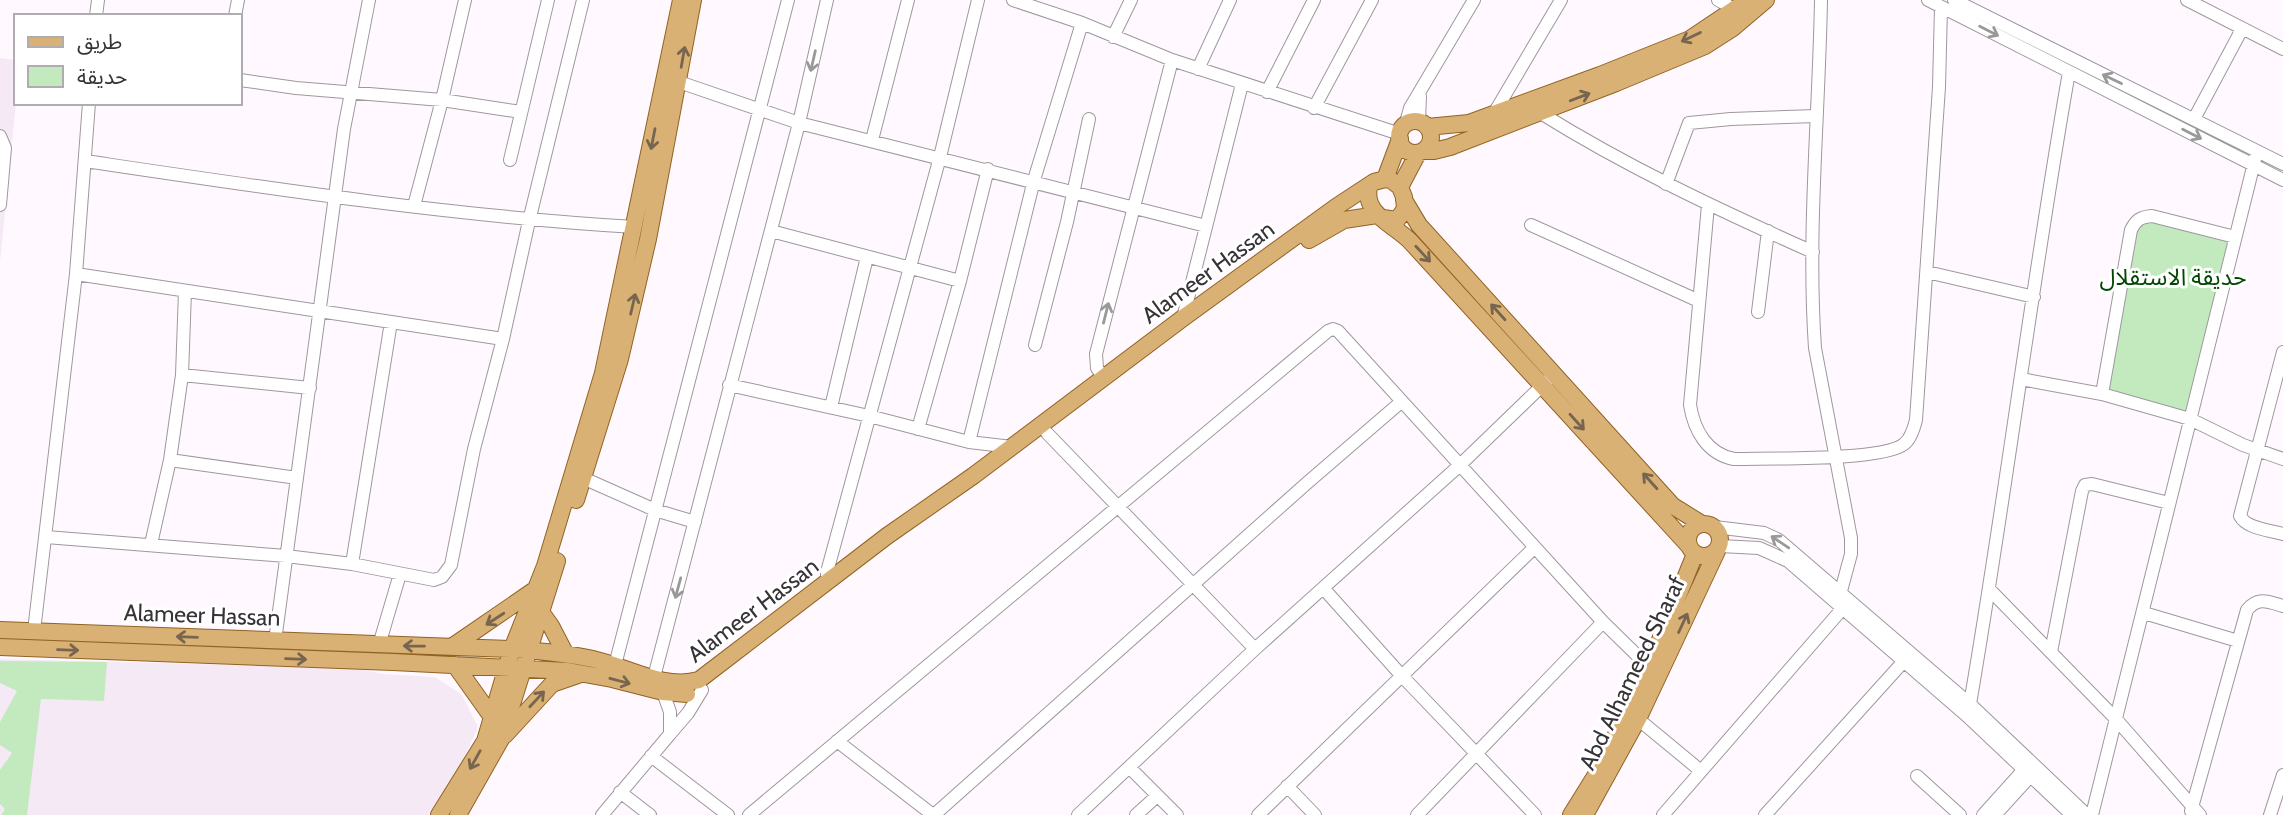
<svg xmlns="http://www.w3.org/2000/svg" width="2283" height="815" font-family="Cabin,'Noto Sans Arabic',sans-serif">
<rect width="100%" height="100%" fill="#fff8ff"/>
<path fill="#f6e9f6" d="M0 58 16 60V103L0 262Z
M0 659 354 668 384 674 435 677 462 695 478 727 461 764 428 815H0Z"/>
<path fill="#c2eabe" d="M2143 217 2235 237 2191 416 2102 394 2131 230Z
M0 661 107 662 104 701 41 699 27 815H1L5 809 0 804V770L12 753 0 745V722L17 691 0 683Z"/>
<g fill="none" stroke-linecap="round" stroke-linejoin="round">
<g stroke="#9e989e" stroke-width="14">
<path id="minor" d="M1013 0 1082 23 1172 60 1400 134
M1718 0 1736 10
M1821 0C1819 116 1807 232 1815 348L1851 538V554L1841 591
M1928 0 2283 180
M1954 0 2283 164
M2187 0 2283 49
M96 16 98 0
M235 16 238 0
M1113 37 1131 0
M1198 69 1230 0
M240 80 296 88 442 100 521 112
M679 82 799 123 1206 226
M1267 92 1314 0
M1314 108 1372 0
M1539 112C1627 167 1719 210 1813 252
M1493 115 1561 0
M2194 119 2242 29
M1419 122 1420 96
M1405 126 1410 108 1474 0
M0 136 5 148 0 205
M872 140 908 0
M510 160 548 0
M85 161C267 188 450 216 635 227
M1666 184 1689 123 1731 119 1816 116
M1708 205 1690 405C1694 430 1707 454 1734 459 1765 458 1884 461 1904 444 1911 439 1914 428 1916 420L1939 87 1941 7
M414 206 442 100 465 0
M1531 225 1699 301
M771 231 960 281
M1927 272 2034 297
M76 274 503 339
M185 291 182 375 170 460 297 478
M1758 312 1768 231
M1183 318 1242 84
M1035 345 1067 222 1089 119
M2283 352 2240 516C2247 529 2270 530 2283 534
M182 375 310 388
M1103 377 1097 368 1096 354 1172 60
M2021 379 2102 394 2190 419 2243 445 2283 459
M729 385 869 416 969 442 1012 447
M2102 394 2131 230C2136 220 2140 217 2152 216L2235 237
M831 407 867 257
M918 429 960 281 988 169
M1047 433 1255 649
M969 442 1034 180 1082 23
M583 478 655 510 695 522
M1715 527 1764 533 1779 540 1970 704 2087 815
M46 537 286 556 352 564 434 580 442 577 451 565 474 449 503 339 529 221 583 0
M151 544 170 460
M1720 546 1759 548 1788 561 1967 716 2072 815
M352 564 391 322
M827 583V572L940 157 978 0
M1324 589 1401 675 1535 815
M1990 590 2115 718 2200 815
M2144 613 2238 641
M34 631 76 274 89 103
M275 641 344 129 369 0
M379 645 400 574
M2051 652 2082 491 2085 485 2092 484 2169 503
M615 665 788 0
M654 677 799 123 827 0
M663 692 670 712V734L688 713 702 690
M1970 704C2006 494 2032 282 2069 72
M1638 719 1701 771
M837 741 933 815
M651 756 728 815
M1129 767 1177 815
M1917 776 1960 815
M1287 786 1315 815
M620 792 650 815
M2191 811 2247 610C2258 596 2269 602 2283 606
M602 815 670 734
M749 815 1328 331 1333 329 1338 331 1603 622 1649 667
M934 815 1307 483 1401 402
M1078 815 1255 649 1460 465 1548 380
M1136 815 1157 796
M1258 815 1535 547
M1417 815 1603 622
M1663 815 1843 608
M1765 815 1904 661
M1983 815 2028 765
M1995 815 2035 771
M2092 815 2257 151
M2270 815 2283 775"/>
</g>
<g stroke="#906322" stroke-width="18">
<path id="major" d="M1399 137a16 16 0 1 1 32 0a16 16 0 1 1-32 0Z
M1427 127 1469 123 1600 75 1690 39 1748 0
M1423 151H1434L1450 147 1616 83 1705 46 1733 28 1766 0
M1385 179 1400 139
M1369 187C1363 214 1393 224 1410 241L1689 546
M1400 187 1418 153
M1404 200 1419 225 1673 506 1702 524
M1309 240 1344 220 1377 215
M576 500 620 359 648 239 693 0
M1688 540a16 16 0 1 1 32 0a16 16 0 1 1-32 0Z
M541 612 551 626 565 653
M0 630 512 649C539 651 566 653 593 659 628 667 664 690 699 680L887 536 973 476 1183 318 1336 207 1374 182 1385 179 1391 180 1400 187 1404 197 1405 209 1397 220 1383 218
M453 646 533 591
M0 647 393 662 568 671 612 679 663 692 687 694
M455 665 492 717
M505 735 552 684 578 675
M439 815 485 741 512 649 545 566 603 373 681 0
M458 815 501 739 557 561
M1571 815 1599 770 1649 667 1695 554
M1585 815 1638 719 1717 551"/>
</g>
<use href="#minor" stroke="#fff" stroke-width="12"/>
<use href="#major" stroke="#dab174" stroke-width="16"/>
</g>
<defs><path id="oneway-shaft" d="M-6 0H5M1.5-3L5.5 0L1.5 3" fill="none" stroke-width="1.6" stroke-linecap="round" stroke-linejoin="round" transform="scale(1.75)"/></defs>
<g stroke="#9a999a">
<use href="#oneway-shaft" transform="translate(1989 31) rotate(27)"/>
<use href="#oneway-shaft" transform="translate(813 61) rotate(103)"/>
<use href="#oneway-shaft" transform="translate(2112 79) rotate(-154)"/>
<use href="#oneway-shaft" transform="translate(2192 134) rotate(27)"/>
<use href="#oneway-shaft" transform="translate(1106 313) rotate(-76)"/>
<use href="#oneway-shaft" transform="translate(1780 542) rotate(-146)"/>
<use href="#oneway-shaft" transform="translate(678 588) rotate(105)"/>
</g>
<g stroke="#78654f">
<use href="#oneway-shaft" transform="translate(1691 37) rotate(154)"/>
<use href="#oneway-shaft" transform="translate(683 57) rotate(-80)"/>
<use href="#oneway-shaft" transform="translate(1580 97) rotate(-21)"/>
<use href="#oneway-shaft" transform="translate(653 139) rotate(101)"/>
<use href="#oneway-shaft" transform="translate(1423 254) rotate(47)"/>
<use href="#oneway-shaft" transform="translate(633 304) rotate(-77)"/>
<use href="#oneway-shaft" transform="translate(1498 312) rotate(-132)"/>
<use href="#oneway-shaft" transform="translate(1577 422) rotate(48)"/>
<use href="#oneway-shaft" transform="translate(1650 481) rotate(-132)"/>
<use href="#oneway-shaft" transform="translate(495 619) rotate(147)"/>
<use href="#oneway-shaft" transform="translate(1683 623) rotate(-65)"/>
<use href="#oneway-shaft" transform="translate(187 637) rotate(-178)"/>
<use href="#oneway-shaft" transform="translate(414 646) rotate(-179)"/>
<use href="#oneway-shaft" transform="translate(68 650) rotate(2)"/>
<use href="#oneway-shaft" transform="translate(296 659) rotate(2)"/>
<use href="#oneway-shaft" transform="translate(620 681) rotate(15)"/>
<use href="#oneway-shaft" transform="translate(537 699) rotate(-47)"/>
<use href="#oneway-shaft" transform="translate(475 760) rotate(119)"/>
</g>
<g text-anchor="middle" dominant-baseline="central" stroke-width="6" stroke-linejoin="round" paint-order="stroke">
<g font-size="23" fill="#363336" stroke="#fff">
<text transform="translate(1208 272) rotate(-36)">Alameer Hassan</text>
<text transform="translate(753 610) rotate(-37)">Alameer Hassan</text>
<text transform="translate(202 615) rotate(2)">Alameer Hassan</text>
<text transform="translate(1632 673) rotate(-64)">Abd Alhameed Sharaf</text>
</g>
<g font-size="23" fill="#024701" stroke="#fff">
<text x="2173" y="277">حديقة الاستقلال</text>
</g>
</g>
<rect x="14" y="14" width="228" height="91" fill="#ffffff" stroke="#afadaf" stroke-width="2"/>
<rect x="28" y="37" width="35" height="10" fill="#dab174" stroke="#afadaf" stroke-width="2"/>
<text x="77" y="49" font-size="21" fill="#363336">طريق</text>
<rect x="28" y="66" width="35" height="21" fill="#c2eabe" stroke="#afadaf" stroke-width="2"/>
<text x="77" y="84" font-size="21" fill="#363336">حديقة</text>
</svg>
